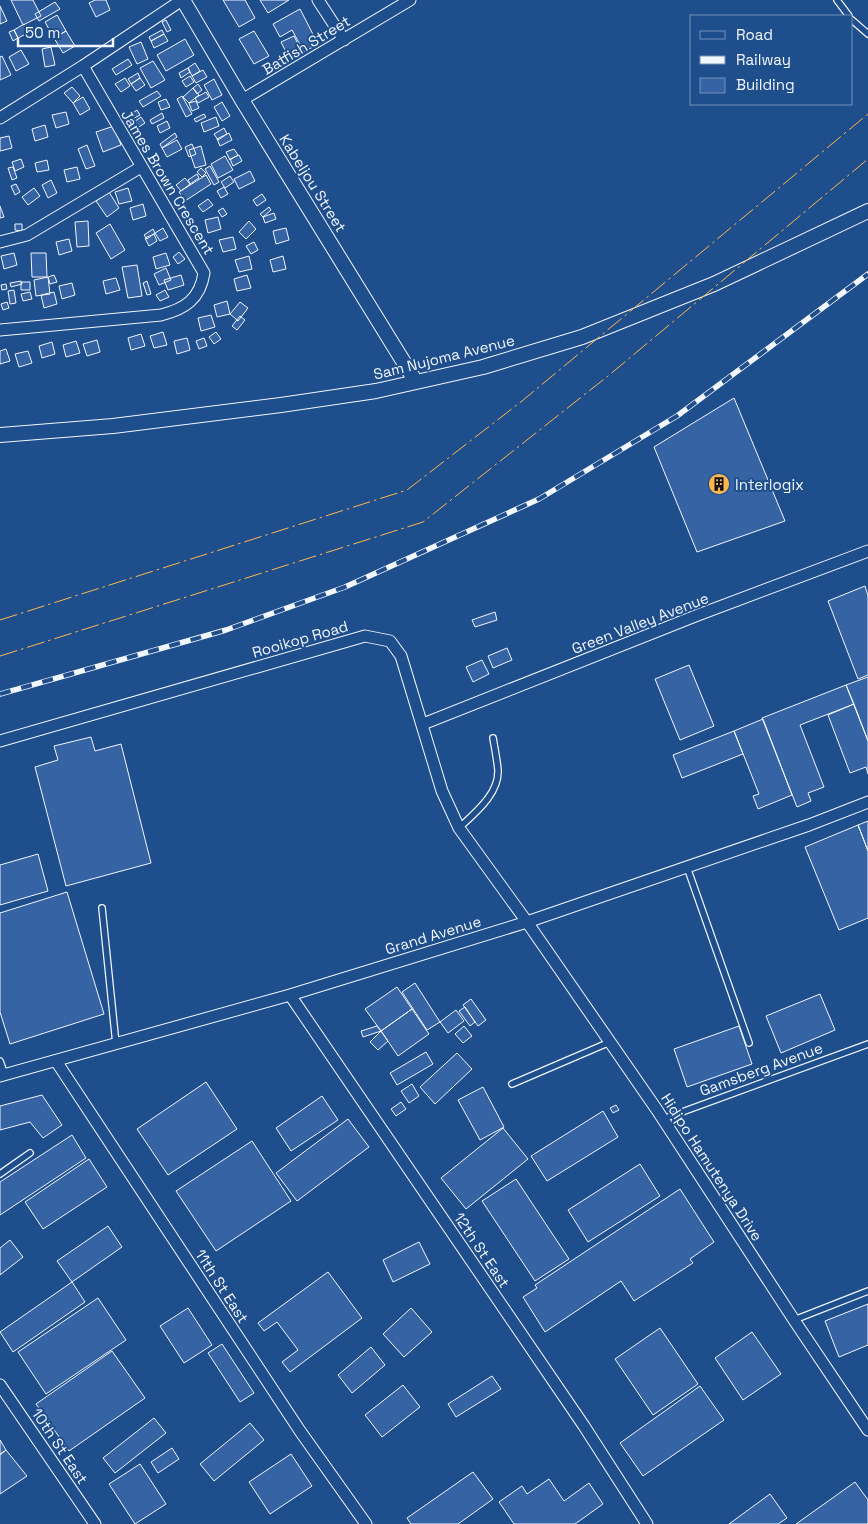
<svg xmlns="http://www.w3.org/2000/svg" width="868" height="1524" font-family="'Space Grotesk',sans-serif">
<rect width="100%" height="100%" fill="#1f4e8c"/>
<path fill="#3563a3" stroke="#f2f6ff" d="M11 0H33L41 16 23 25Z
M95 0H106L110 10 96 17 89 3Z
M223 0H245L255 18 239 27Z
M260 0H289L268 13Z
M55 2 60 9 39 21 35 14Z
M0 6 7 21 0 24Z
M300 9 318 44 304 52 292 30 280 37 273 24Z
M57 15 66 31 54 38 45 22Z
M166 20 171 30 167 32 162 22Z
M24 24 28 33 18 38 14 30Z
M14 30 18 38 13 41 9 32Z
M162 30 164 34 151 41 149 37Z
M66 31 75 46 63 53 54 38Z
M254 31 269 56 254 64 239 39Z
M164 34 168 41 154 48 151 41Z
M294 36 302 52 289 58 281 42Z
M185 39 194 55 166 71 157 55Z
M141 42 148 59 137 64 129 47Z
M51 47 55 65 45 67 42 49Z
M21 50 29 64 16 71 9 57Z
M2 56 11 75 0 80V57Z
M128 59 132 65 116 75 112 69Z
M153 61 165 80 151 88 140 68Z
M195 63 200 71 192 76 188 68Z
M188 68 190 72 181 78 179 73Z
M203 70 207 77 196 83 192 76Z
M138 73 140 78 131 84 128 79Z
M190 76 194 82 186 87 182 81Z
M125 78 130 86 121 92 115 84Z
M140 78 145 85 136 91 131 84Z
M214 79 222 95 212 100 204 85Z
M198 84 202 90 197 94 193 88Z
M72 87 80 96 73 103 64 93Z
M193 88 199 95 189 103 183 97Z
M157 91 161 96 143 107 139 101Z
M206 92 209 97 198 103 195 98Z
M182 96 192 114 186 117 177 99Z
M83 97 90 109 80 115 73 103Z
M166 99 170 107 161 110 158 102Z
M196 101 199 108 192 111 189 103Z
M222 102 230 116 222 121 214 107Z
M137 110 140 115 129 121 127 117Z
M66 112 69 124 56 128 52 115Z
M162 113 164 118 152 124 150 120Z
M204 114 206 117 196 122 194 119Z
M141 117 145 123 134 130 131 124Z
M216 117 219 126 204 132 201 123Z
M167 121 170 128 160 133 157 126Z
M45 125 48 137 35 141 32 129Z
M114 126 121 145 103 152 96 132Z
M224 128 227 134 218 140 214 134Z
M175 133 177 137 162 148 160 144Z
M229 133 232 140 220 146 217 139Z
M9 136 12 148 0 151V138Z
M177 140 182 149 167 157 162 148Z
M192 144 196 154 189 157 185 147Z
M87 145 95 166 86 169 78 149Z
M201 146 206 165 195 168 189 150Z
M234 149 238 155 230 160 226 152Z
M239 155 242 161 233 166 230 159Z
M225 156 233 170 218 178 211 164Z
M21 159 24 167 15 171 12 162Z
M47 160 49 170 37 172 35 163Z
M210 166 219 182 214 185 205 169Z
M13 167 17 178 12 180 8 168Z
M77 167 80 179 67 182 64 170Z
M201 168 206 173 202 177 197 172Z
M250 171 255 181 239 189 234 179Z
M197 174 199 178 190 184 188 180Z
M206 175 211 184 185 201 179 192Z
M230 176 234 182 225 188 221 182Z
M185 178 190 184 181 191 176 185Z
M51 180 57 193 48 198 42 185Z
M16 184 20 192 15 195 11 186Z
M224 187 228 194 221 198 217 191Z
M34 188 40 196 28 205 22 197Z
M128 188 132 201 119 204 115 192Z
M109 192 119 208 107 217 96 201Z
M262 194 266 200 257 206 253 200Z
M208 199 213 205 203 212 198 206Z
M143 204 146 216 133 220 130 208Z
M0 206 4 217 0 218Z
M269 207 271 210 263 217 260 214Z
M223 208 227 214 222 217 218 211Z
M274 213 276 219 265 223 263 217Z
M218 217 221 229 208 233 205 220Z
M88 221 89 246 77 247 75 222Z
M249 221 256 229 246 239 239 232Z
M15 224H22V231L15 230Z
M110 224 125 250 111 259 96 233Z
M163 228 168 237 160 241 155 233Z
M286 228 289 240 276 244 273 231Z
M153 229 155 233 147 239 144 235Z
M154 234 157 241 149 246 145 238Z
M233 237 236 249 223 252 219 240Z
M69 239 72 251 59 255 56 242Z
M254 242 258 250 251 254 246 246Z
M179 252 185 259 178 264 173 257Z
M14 253 17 265 4 269 1 256Z
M31 253H46L47 277H32Z
M166 253 170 265 156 269 153 257Z
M249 256 252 269 239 272 235 260Z
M283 256 286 269 273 272 270 260Z
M137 265 142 296 128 298 122 267Z
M166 268 171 280 159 285 154 274Z
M54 275 57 282 50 284 48 277Z
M181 275 184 285 168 290 164 280Z
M247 275 251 288 237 291 234 279Z
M48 277 50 294 36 296 34 280Z
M116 278 120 290 106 294 103 281Z
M21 281 22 284 11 287 10 283Z
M147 281 151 294 147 295 143 283Z
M21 282H30V290H21Z
M72 283 75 295 62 299 59 286Z
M6 284 7 289 2 290 1 285Z
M14 290 16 303 10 304 8 291Z
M165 290 169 297 160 301 156 295Z
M30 292 32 299 23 301 21 294Z
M54 292 57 304 44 308 41 295Z
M227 301 230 314 217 317 214 305Z
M7 302 9 308 3 310 1 304Z
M240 302 248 308 238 321 230 314Z
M211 315 215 327 201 331 198 318Z
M240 316 245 320 237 330 232 326Z
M163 332 167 345 154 348 150 336Z
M216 332 221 339 214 344 209 337Z
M141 334 145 346 131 350 128 338Z
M187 338 190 350 177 354 174 341Z
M204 338 207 346 199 349 196 341Z
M97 340 100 352 87 356 83 344Z
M76 341 80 353 66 357 63 345Z
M52 342 55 354 42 358 39 346Z
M6 349 10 361 0 364V351Z
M28 351 32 363 19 367 15 354Z
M734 398 785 521 697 552 654 447Z
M865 586 868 596V675L858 679 828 601Z
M495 612 497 620 475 627 472 620Z
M507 648 512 660 493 668 488 656Z
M482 660 489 674 473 682 466 667Z
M689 665 714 726 680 740 655 679Z
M868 677V741L846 685Z
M846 685 854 704 800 725 824 787 808 793 811 801 797 807 762 718Z
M854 704 868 741V774L866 767 850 773 828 715Z
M763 719 792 795 758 809 753 796 759 794 734 731Z
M734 731 743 754 682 778 673 755Z
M91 737 95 751 121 744 151 863 66 886 35 767 58 760 54 746Z
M868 821V851L858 825Z
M858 825 868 851V918L839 930 805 847Z
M38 854 48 891 0 905V865Z
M67 892 104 1014 10 1044 0 1012V913Z
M415 983 440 1022 427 1030 402 992Z
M397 987 412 1009 381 1031 365 1009Z
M820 994 835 1030 781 1053 766 1016Z
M471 999 486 1020 478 1026 463 1005Z
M465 1007 475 1022 470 1026 459 1011Z
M412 1009 429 1034 398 1056 381 1031Z
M456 1010 464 1021 448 1033 440 1022Z
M377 1026 381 1031 363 1037 361 1031Z
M464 1026 472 1036 463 1043 455 1034Z
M739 1026 752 1064 687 1087 674 1049Z
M381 1031 388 1041 378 1050 370 1042Z
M426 1052 433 1064 397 1085 390 1073Z
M457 1053 472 1069 435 1104 420 1087Z
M206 1082 237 1129 168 1175 137 1129Z
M412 1084 419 1096 409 1103 401 1091Z
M483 1087 504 1127 480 1140 458 1100Z
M42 1095 62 1125 43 1138 30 1122 0 1130V1106Z
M322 1096 338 1120 291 1151 276 1128Z
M401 1102 406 1109 396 1116 391 1109Z
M616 1105 619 1110 613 1113 610 1108Z
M603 1111 618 1137 547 1181 531 1156Z
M348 1119 369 1147 297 1201 276 1173Z
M503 1128 528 1159 466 1209 441 1178Z
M72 1135 86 1158 0 1215V1182Z
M252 1141 291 1201 216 1251 176 1191Z
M89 1159 107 1187 43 1229 25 1202Z
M640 1164 660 1196 588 1242 568 1210Z
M516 1179 569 1259 535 1281 482 1201Z
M680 1189 714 1242 690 1259 693 1263 634 1301 621 1281 545 1332 523 1297 537 1288 535 1285Z
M108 1226 122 1247 72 1282 57 1261Z
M10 1240 23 1257 0 1275V1248Z
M419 1242 430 1264 393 1282 383 1260Z
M328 1272 362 1318 290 1372 282 1362 298 1350 277 1322 264 1331 258 1323Z
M72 1282 85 1302 13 1352 0 1332Z
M98 1298 126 1340 46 1394 18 1352Z
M868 1304V1345L839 1357 825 1321Z
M188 1308 212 1345 184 1363 160 1326Z
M411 1308 432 1332 404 1357 383 1334Z
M660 1328 698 1384 653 1415 615 1359Z
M752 1332 781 1374 743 1400 715 1358Z
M222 1344 254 1393 240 1402 208 1353Z
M371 1347 385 1365 352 1393 338 1375Z
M112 1351 145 1398 69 1451 36 1404Z
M492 1376 501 1389 456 1417 448 1404Z
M403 1385 420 1407 382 1437 365 1415Z
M700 1386 724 1420 643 1476 620 1443Z
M154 1418 166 1433 115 1473 103 1458Z
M250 1423 264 1440 214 1481 200 1464Z
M0 1440 6 1450 0 1454Z
M172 1448 179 1459 158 1473 151 1462Z
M6 1450 27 1476 0 1494V1455Z
M291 1454 312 1486 270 1514 249 1482Z
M140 1464 166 1504 135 1524 109 1484Z
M473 1472 493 1499 458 1524H411L407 1518Z
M549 1479 564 1501 589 1483 603 1504 575 1524H514L499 1502 522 1486 527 1494Z
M855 1482 868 1500V1524H796Z
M770 1494 787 1518 778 1524H729Z"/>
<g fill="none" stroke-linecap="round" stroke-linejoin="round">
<g stroke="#f2f6ff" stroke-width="8">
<path id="service" d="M837 0 849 16
M852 20 868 34
M459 828C475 813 499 794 498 770 497 760 495 749 493 738
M687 867 749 1043
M102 908 116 1044
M0 1061 5 1075
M512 1084 610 1042
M663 1119 868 1044
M0 1174 30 1153
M794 1320 868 1291"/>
</g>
<g stroke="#f2f6ff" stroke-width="13">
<path id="minor" d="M318 0 344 40
M242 100 410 0
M0 118 83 66 182 0
M0 242 27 235 141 167
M0 330 161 315C185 309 200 299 204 273L83 66
M423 724 698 615 868 551
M0 741 365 636 390 641 401 656 442 791 459 828 527 922 657 1110 794 1320 868 1430
M290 995 584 1426 647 1524
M56 1061 300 1431 366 1524
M0 1076 290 995 527 922 809 825 868 802
M0 1385 95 1524"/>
</g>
<g stroke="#f2f6ff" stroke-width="16">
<path id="tertiary" d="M183 0 242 100 416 382
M0 435 113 426 281 405 376 391 483 367 582 337 714 284 868 211"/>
</g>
<use href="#service" stroke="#1f4e8c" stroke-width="5.5"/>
<use href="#minor" stroke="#1f4e8c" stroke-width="11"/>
<use href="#tertiary" stroke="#1f4e8c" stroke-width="14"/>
<g stroke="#f2f6ff" stroke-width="5.5">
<path id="rail" d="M0 694 226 630 345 587 539 499 677 416 868 274"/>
</g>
<use href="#rail" stroke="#1f4e8c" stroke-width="4" stroke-dasharray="11" stroke-linecap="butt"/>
<path stroke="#ffb74d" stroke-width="1" stroke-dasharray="18 4 2.5 4" stroke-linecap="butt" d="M0 620 407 490 522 401 868 114
M0 656 423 522 608 376 868 159"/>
</g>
<defs>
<g id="building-disc" transform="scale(1.125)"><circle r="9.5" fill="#ffb74d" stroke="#1f4e8c"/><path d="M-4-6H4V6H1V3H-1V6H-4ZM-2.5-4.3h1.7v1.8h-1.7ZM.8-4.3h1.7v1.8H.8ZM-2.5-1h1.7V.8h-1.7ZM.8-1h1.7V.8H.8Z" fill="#111"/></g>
</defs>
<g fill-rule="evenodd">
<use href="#building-disc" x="719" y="484"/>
</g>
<g text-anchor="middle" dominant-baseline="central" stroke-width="4" stroke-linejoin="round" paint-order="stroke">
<g font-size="15" fill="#f2f6ff" stroke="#1f4e8c">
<text transform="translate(306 45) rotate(-31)">Batfish Street</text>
<text transform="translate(168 182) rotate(59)">James Brown Crescent</text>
<text transform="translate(313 183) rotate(58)">Kabeljou Street</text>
<text transform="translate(444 357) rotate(-14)">Sam Nujoma Avenue</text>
<text transform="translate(640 623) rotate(-21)">Green Valley Avenue</text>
<text transform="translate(300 639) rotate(-16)">Rooikop Road</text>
<text transform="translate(433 935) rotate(-17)">Grand Avenue</text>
<text transform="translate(761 1069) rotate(-20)">Gamsberg Avenue</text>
<text transform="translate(712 1167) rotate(57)">Hidipo Hamutenya Drive</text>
<text transform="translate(482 1250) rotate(56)">12th St East</text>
<text transform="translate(222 1286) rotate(57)">11th St East</text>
<text transform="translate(60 1446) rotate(56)">10th St East</text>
</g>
<g font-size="15" fill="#f2f6ff" stroke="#1f4e8c" text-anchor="start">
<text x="735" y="484">Interlogix</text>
</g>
</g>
<rect x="690" y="15" width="162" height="90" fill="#1f4e8c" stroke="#7391ba"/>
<rect x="700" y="31" width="25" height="8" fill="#1f4e8c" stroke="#7391ba"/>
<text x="736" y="40" font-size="15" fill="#f2f6ff">Road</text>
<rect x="700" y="56" width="25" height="8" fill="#f2f6ff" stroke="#7391ba"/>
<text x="736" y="65" font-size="15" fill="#f2f6ff">Railway</text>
<rect x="700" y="78" width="25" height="15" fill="#3563a3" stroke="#7391ba"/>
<text x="736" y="90" font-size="15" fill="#f2f6ff">Building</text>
<path d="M18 38v8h95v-8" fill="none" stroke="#f2f6ff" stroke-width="2.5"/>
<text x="25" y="38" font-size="15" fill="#f2f6ff" stroke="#1f4e8c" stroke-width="4" paint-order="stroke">50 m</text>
</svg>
